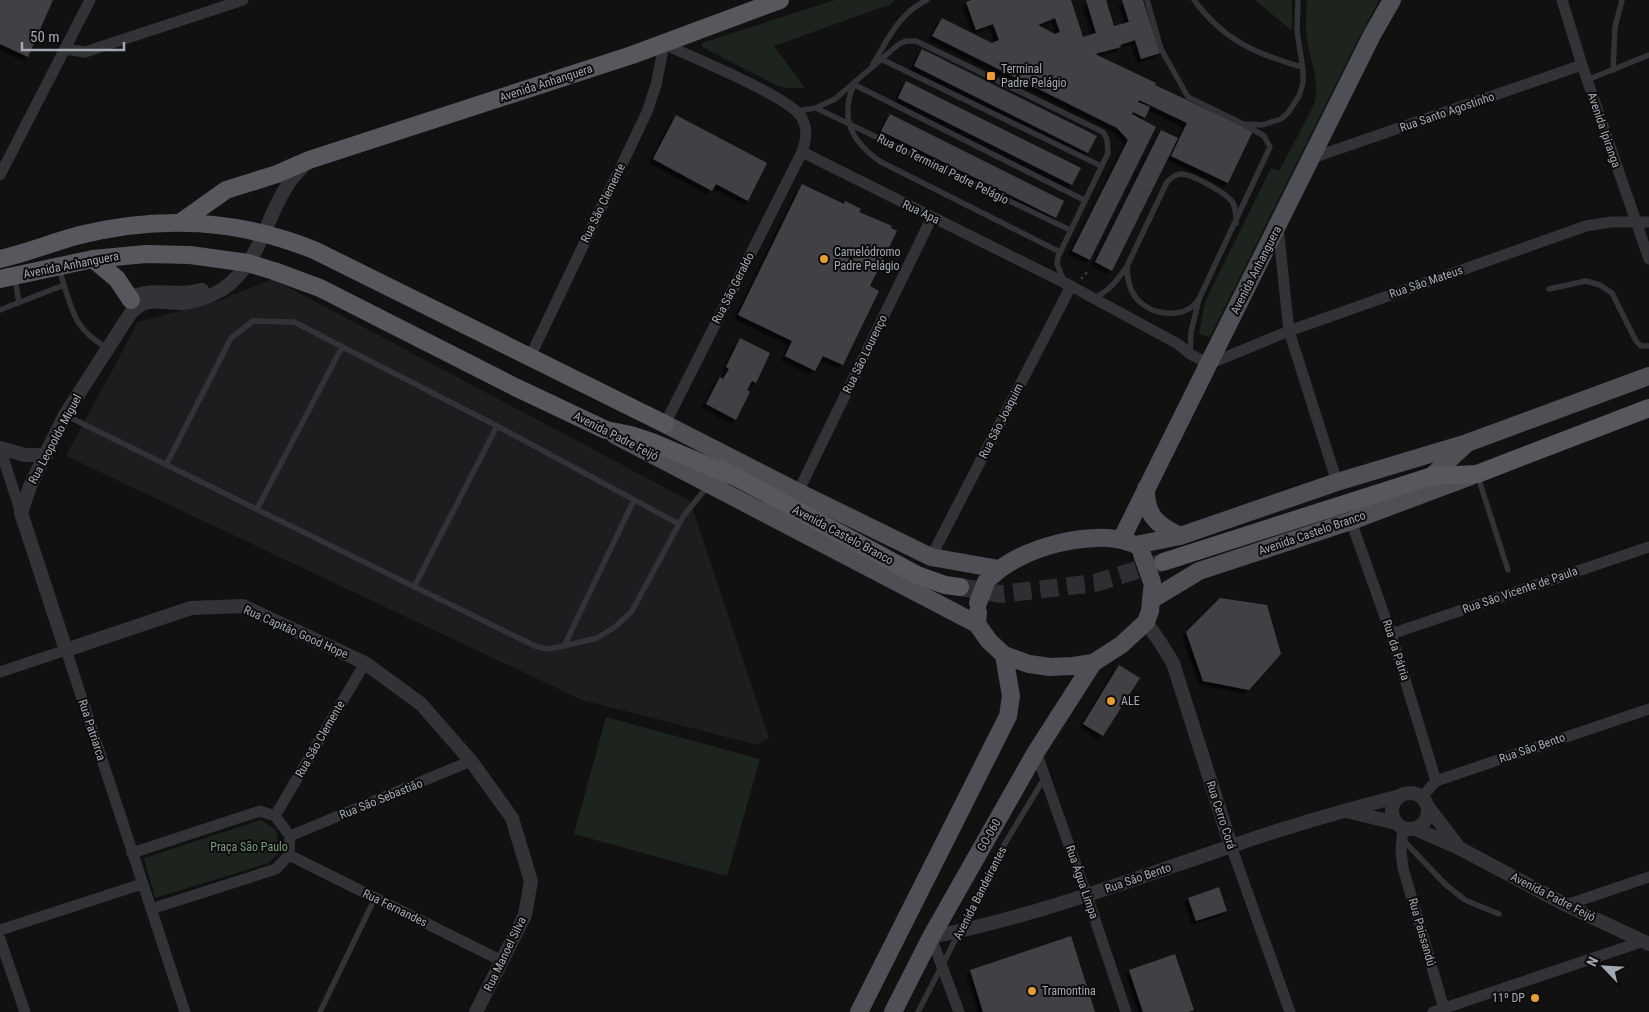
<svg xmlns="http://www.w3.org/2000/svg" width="1649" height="1012" font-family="'Roboto Condensed',sans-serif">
<defs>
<filter id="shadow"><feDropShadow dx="-4" dy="4" stdDeviation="1" flood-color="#0009"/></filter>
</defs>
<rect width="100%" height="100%" fill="#111112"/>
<path fill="#1d1d1f" d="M273 279 690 501 769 738 758 745 582 700 66 456 138 322 218 301Z"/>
<path fill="#1d241e" d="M835 0H895L891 4 774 46 805 88H787L778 86 702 47V43Z
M1255 0H1292V31Z
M1307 0H1379L1356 44 1210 337 1199 334 1204 307 1208 296 1271 168 1279 171 1314 105C1321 82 1310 62 1307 39 1305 26 1306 13 1307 0Z
M606 717 760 759 727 876 574 834Z
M261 820 276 830 279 852 269 863 155 898 144 858Z"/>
<path fill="#404145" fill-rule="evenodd" filter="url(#shadow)" d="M0 0H53L28 57 0 44Z
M971 0H1071L1083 37 1096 33 1086 0H1106L1114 26 1129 22 1122 0H1143L1160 53 1141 59 1135 40 1120 45 1121 47 1095 54 1156 83 1155 85 1253 131 1228 183 1171 156 1187 123 1139 100 1138 102 1150 107 1145 118 1133 112 1132 114 1156 127 1090 260 1072 251 1128 140 1117 128 932 36 942 18 992 43 999 40 993 24 976 30 966 2ZM1055 18 1060 32 1055 34 1038 25Z
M922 49 1097 136 1088 153 914 66Z
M906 81 1081 168 1072 185 898 98Z
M890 114 1064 201 1056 218 881 131Z
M676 115 767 163 748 201 716 184 712 191 653 159Z
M1161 130 1178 138 1112 271 1095 262Z
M802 184 844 204 845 201 861 209 859 212 892 226 891 228 897 231 870 286 879 291 843 365 823 356 815 371 785 356 792 341 738 315Z
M740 338 770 353 756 383 752 381 747 390 750 392 736 420 706 404 720 377 723 379 729 369 726 367Z
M1220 598 1267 605 1281 654 1249 690 1203 681 1186 632Z
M1119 665 1140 678 1103 736 1083 724Z
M1219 887 1227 911 1196 921 1188 898Z
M1071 936 1095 1012H983L970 970Z
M1175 954 1194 1010 1189 1012H1143L1129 970Z"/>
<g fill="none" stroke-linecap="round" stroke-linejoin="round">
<path stroke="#2e2f32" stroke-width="18" stroke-dasharray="18 9" stroke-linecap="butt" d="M960 587 1001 594 1095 583 1160 563"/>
<path stroke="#383a3e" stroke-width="2.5" stroke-dasharray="2.5 4" stroke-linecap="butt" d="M1081 279 1087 272"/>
<path stroke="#323337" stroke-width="5.5" d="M1147 0 1161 49 1188 97 1243 124 1262 125 1281 119 1288 113 1299 96 1303 83V70L1297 31 1298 0
M1194 0C1223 40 1256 54 1302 67
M881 59 1101 166
M873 64C888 39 899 13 927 0
M1613 70 1615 27 1622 0
M1587 80 1649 55
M853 84 1084 200
M853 86C840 120 852 142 881 162L1060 252
M816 108 1070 230
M797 111 816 108 835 99 899 44 906 41H916L1103 132 1107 139 1108 153 1058 257 1057 264 1064 281
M59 268 64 285
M15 278 19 303
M1549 289 1586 281 1600 285 1612 293 1636 341 1641 346H1649
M1094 298C1110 291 1118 279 1127 266
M1199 299C1185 320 1152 316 1137 299 1129 290 1127 277 1127 266L1167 182C1171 178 1176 174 1181 174 1192 174 1228 194 1233 203 1236 209 1236 216 1236 223
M0 310 64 285C74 317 77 330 107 348
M1190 354 1191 332 1199 299 1270 147 1264 136 1245 125
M65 415 535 646 547 649 564 646 634 500
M166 465 231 338 253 321 294 322 497 426 679 524 632 611 615 627 597 638 564 646
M1478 477 1508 570
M257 509 342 347
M679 524 684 515 708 486
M414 587 497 426
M1405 842 1446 885 1465 900 1499 914
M320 1012 375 898
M918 1012 1004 845 1045 777"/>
<path stroke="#323337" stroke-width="11" d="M1562 0 1582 65 1649 259
M65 49 85 52 243 0
M802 152 1071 286 1178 344 1190 354 1209 364 1289 331 1586 226 1611 222H1649
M1312 158 1582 65
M0 175 90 0
M1278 227 1289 331 1337 482
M530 357 647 112 656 85 664 44C691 57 791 97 802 118 808 130 806 140 802 152L665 424
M0 448 21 513
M798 492 932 217
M1351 521 1391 634 1436 781
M931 557 1071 286
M1391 634 1649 547
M0 672 66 650 185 1012
M1036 752 1087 896 1126 1012
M1422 797 1436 781 1649 709
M275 816 365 663
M1403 828 1401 851 1403 868 1445 1012
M290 836 471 761
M1231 846 1290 1012
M132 853 260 811 275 816 290 836 289 855 276 869 151 909
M289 855 502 961
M1566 905 1649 877
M0 930 142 884
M931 937 959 1012
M0 939 25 1012
M1433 1012 1644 941"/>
<path stroke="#323337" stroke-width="14" d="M307 162C300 170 292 177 287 186 264 221 261 262 223 289 211 296 197 302 183 303 161 304 147 294 130 314L65 415 30 486 21 513 66 650 191 608 243 606 365 663 421 704 471 761 512 818 531 881 525 915 476 1012
M137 295C158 288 181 297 202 290
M0 448 25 455H46
M1146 622 1160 642 1173 663 1231 846
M1392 811a18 18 0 1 1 36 0a18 18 0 1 1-36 0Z
M1428 807 1457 845
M1346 811 1396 823
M1416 829 1459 848 1566 905 1649 944
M931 937C1033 917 1131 880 1229 847 1285 827 1342 811 1400 796"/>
<path stroke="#4e5056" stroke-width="18" d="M665 424 798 492 931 557 999 569
M615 435 977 624
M1432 476 1465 445
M1146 488C1145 515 1157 525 1180 536
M1121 540 1372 35 1392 0
M1136 545 1180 536 1337 482 1467 443 1649 376
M992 576C1020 548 1093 528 1131 543
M1151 600 1199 571 1351 521 1471 476
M978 612 977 624 989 641 1004 655 1029 664 1050 667 1073 666 1093 663 1121 645 1146 622 1150 611 1152 590
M859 1012 1008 716 1011 696 1004 655
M893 1012 931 937 1036 752 1093 663"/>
<path stroke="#56585e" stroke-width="18" d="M181 222 226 190 277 174 309 160 632 55 780 0
M0 259C27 253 53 242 80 235 161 215 237 219 314 250L665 424
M93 259 117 279 131 300
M0 279 93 259 146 254 190 255 248 263 274 271 320 288 515 387 606 430 631 435 652 442 730 475
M721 469 917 575 945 585 960 587
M1163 562 1432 476 1477 474 1649 408"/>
<path stroke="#4e5056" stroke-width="18" d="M1142 554 1152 582
M978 603 986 582"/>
</g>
<g fill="#e79c34" stroke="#0c0c0d" stroke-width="2">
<rect x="986" y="71" width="10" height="10" rx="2.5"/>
<circle cx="824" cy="259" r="5"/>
<circle cx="1111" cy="701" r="5"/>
<circle cx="1032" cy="991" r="5"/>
<circle cx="1535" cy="998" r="5"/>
</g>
<g text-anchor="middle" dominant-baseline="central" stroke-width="4" stroke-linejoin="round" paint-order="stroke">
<g font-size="12" fill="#a3a9b2" stroke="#0c0c0d" text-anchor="start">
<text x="1001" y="69">Terminal<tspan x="1001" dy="14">Padre Pelágio</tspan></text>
<text x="834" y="252">Camelódromo<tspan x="834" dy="14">Padre Pelágio</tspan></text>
<text x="1121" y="701">ALE</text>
<text x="1042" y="991">Tramontina</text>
<text x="1525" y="998" text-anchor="end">11º DP</text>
</g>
<g font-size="12" fill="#a3a9b2" stroke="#0c0c0d">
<text transform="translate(546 83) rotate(-18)">Avenida Anhanguera</text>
<text transform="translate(1447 112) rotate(-19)">Rua Santo Agostinho</text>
<text transform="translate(1604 130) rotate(71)">Avenida Ipiranga</text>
<text transform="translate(943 169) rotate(26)">Rua do Terminal Padre Pelágio</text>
<text transform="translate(603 203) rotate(-64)">Rua São Clemente</text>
<text transform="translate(921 212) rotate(26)">Rua Apa</text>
<text transform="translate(71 265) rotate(-11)">Avenida Anhanguera</text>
<text transform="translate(1256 270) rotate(-63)">Avenida Anhanguera</text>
<text transform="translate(1426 282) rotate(-19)">Rua São Mateus</text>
<text transform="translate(733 288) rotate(-63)">Rua São Geraldo</text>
<text transform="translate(865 354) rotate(-64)">Rua São Lourenço</text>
<text transform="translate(1001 421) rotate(-63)">Rua São Joaquim</text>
<text transform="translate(616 436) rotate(27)">Avenida Padre Feijó</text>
<text transform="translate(55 439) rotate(-62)">Rua Leopoldo Miguel</text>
<text transform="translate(1312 533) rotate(-19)">Avenida Castelo Branco</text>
<text transform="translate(843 535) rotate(28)">Avenida Castelo Branco</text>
<text transform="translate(1520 590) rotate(-19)">Rua São Vicente de Paula</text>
<text transform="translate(296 632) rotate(24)">Rua Capitão Good Hope</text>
<text transform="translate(1396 650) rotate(72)">Rua da Pátria</text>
<text transform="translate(92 730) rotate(72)">Rua Patriarca</text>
<text transform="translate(320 739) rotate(-60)">Rua São Clemente</text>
<text transform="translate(1532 748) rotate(-19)">Rua São Bento</text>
<text transform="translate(381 799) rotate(-22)">Rua São Sebastião</text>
<text transform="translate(1221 815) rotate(72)">Rua Cerro Corá</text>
<text transform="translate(989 835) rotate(-60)">GO-060</text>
<text transform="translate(1138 878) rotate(-19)">Rua São Bento</text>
<text transform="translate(1082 882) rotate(71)">Rua Água Limpa</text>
<text transform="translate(980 893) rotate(-63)">Avenida Bandeirantes</text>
<text transform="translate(1553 897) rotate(27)">Avenida Padre Feijó</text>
<text transform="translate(395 908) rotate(26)">Rua Fernandes</text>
<text transform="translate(1422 932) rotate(74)">Rua Paissandú</text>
<text transform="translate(505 954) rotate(-64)">Rua Manoel Silva</text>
</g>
<g font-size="12" fill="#7b9c7a" stroke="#0c0c0d">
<text x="249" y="847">Praça São Paulo</text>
</g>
</g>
<g transform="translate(1604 967) rotate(295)" stroke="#0c0c0d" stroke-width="4" paint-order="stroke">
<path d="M0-4L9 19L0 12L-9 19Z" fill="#a3a9b2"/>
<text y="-8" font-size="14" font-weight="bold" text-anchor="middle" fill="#a3a9b2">N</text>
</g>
<path d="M22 42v8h102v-8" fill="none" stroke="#a3a9b2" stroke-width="2.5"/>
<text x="30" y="42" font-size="15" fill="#a3a9b2" stroke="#0c0c0d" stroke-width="4" paint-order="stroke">50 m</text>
</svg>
